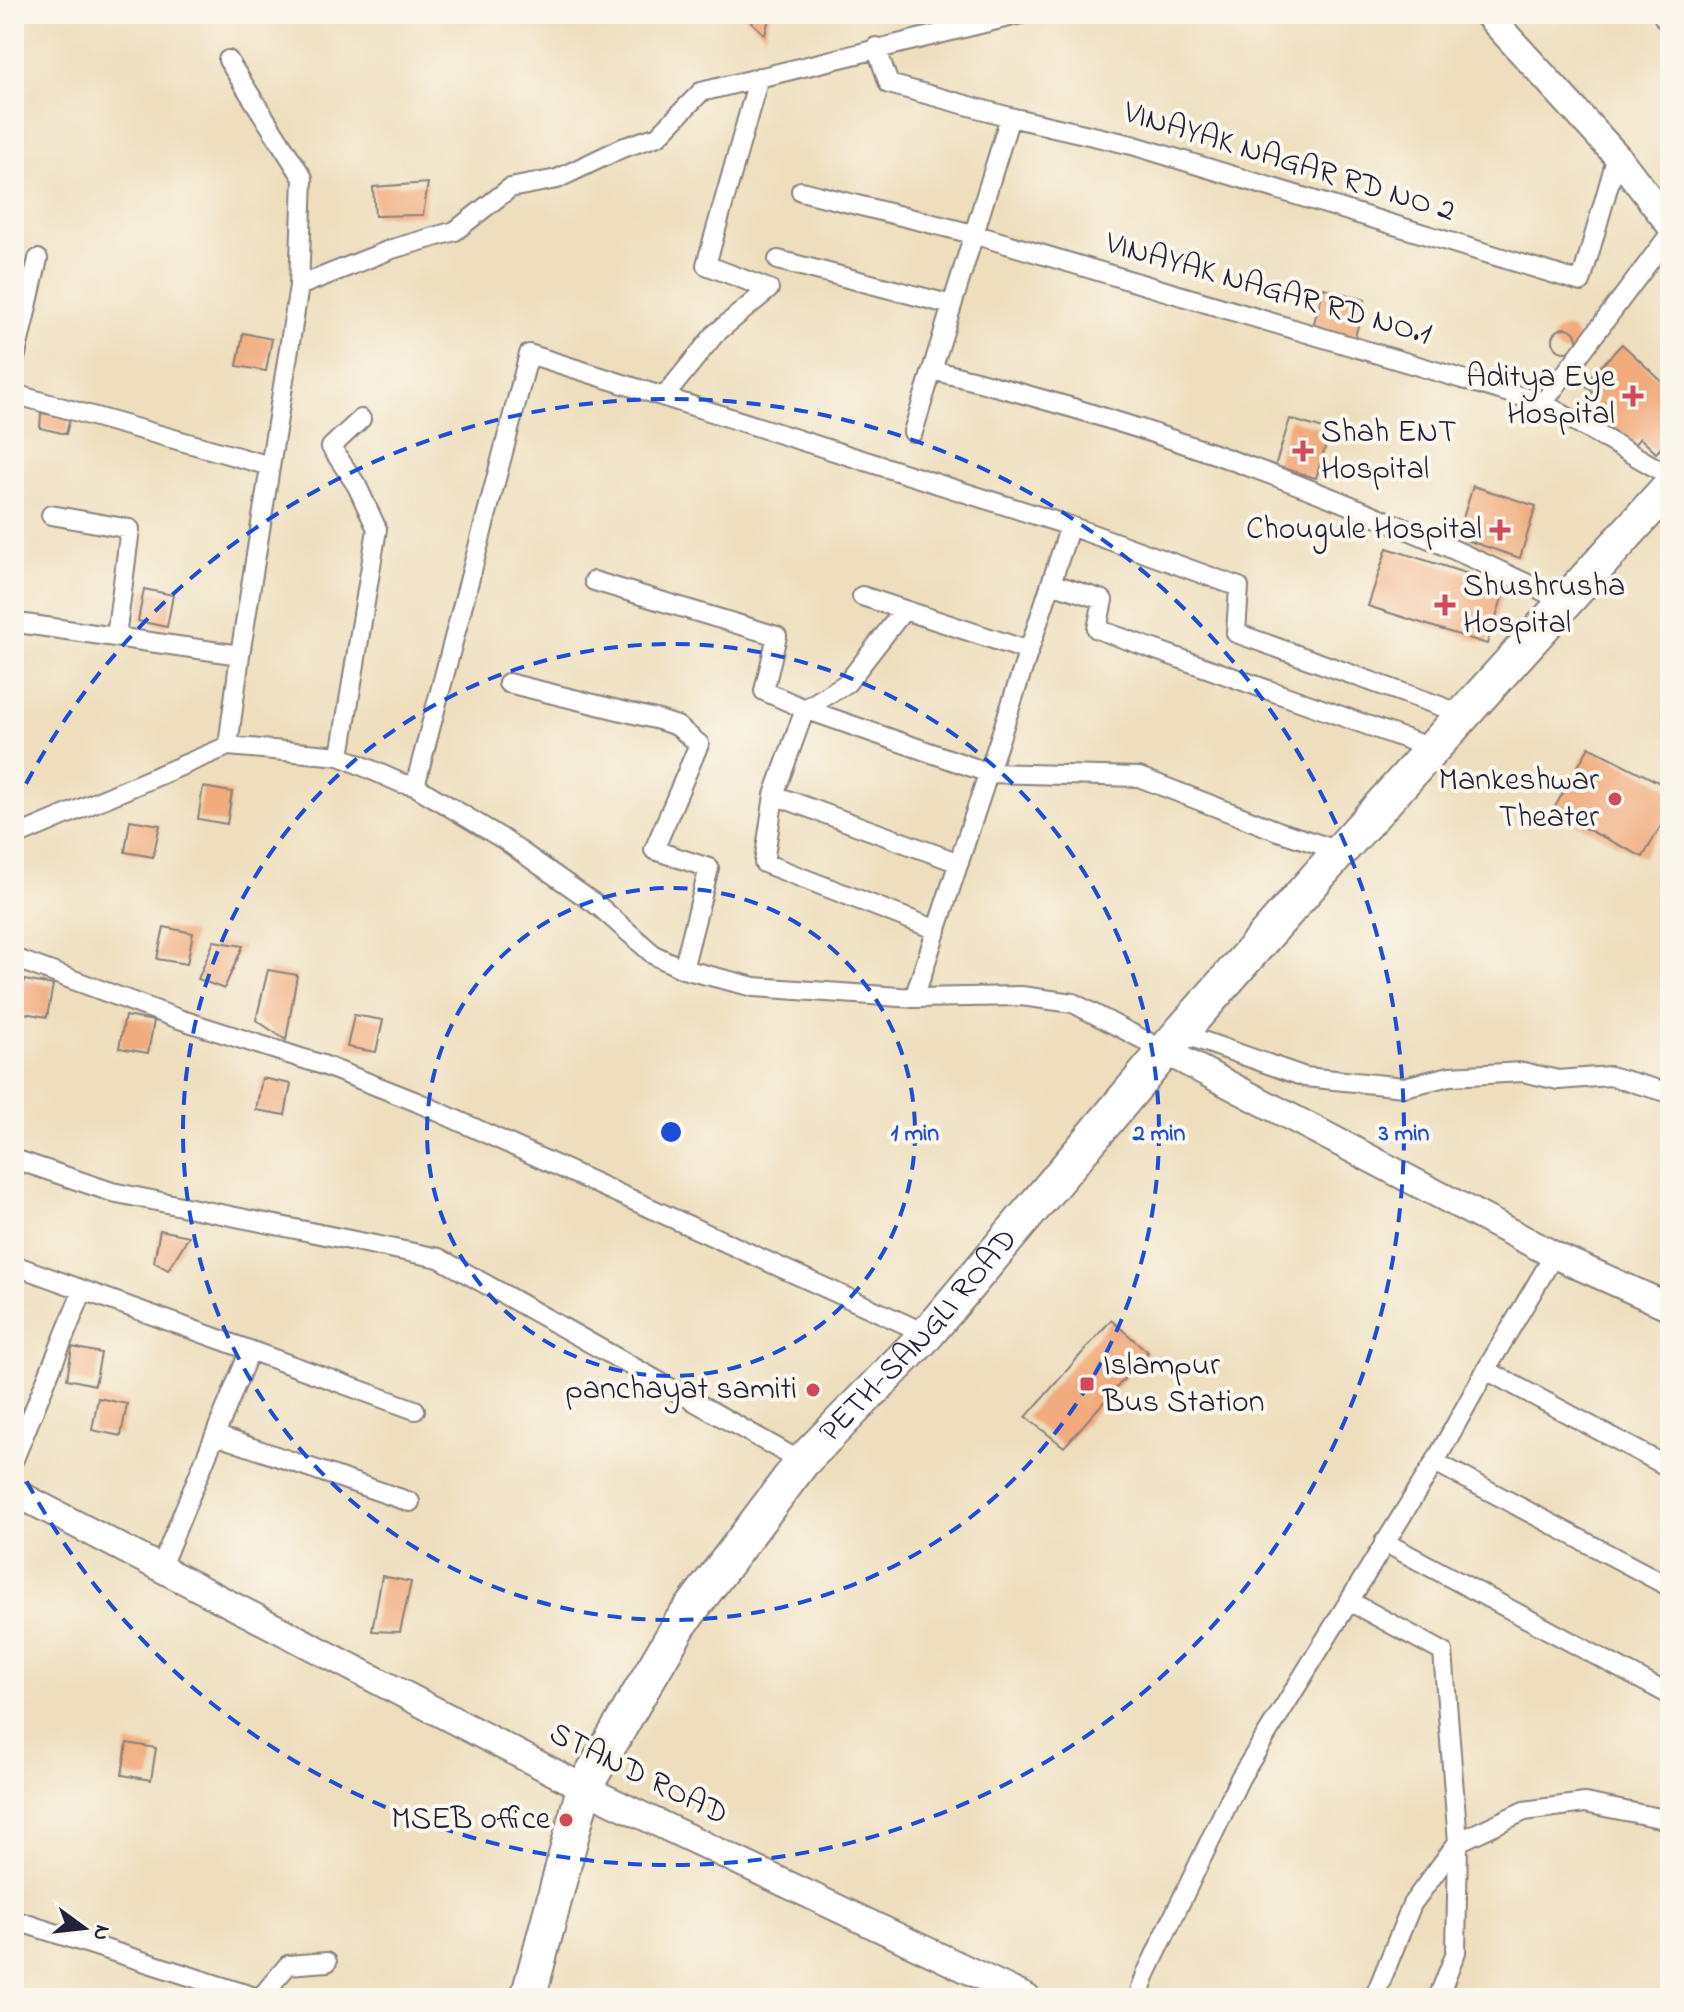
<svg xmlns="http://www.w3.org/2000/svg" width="1684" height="2012" font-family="'Indie Flower',sans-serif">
<rect width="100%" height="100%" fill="#fbf7ec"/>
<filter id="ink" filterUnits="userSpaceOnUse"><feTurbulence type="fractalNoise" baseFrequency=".0125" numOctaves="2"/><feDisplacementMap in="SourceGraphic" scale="16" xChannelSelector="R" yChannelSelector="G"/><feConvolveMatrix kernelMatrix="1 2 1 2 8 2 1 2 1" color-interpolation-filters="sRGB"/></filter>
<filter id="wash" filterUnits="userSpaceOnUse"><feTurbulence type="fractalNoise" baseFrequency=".006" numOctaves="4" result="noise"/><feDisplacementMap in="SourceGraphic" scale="32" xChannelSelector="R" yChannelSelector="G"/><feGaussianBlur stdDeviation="1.8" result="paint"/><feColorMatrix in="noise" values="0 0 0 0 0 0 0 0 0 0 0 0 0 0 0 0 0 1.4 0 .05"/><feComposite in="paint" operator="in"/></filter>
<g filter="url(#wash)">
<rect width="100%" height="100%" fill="#eedebd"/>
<g id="blocks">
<path fill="#f1ab7d" d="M743 14H770L765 35Z
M428 183 423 215 375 216 373 187Z
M1324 288 1365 300 1353 344 1311 333Z
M1553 340a12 12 0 1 1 24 0a12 12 0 1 1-24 0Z
M243 333 272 339 266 371 237 366Z
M1622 344 1670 389V439L1656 453 1640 438 1630 449 1583 403 1593 392 1584 384Z
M41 413 70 418 66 434 40 428Z
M1290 419 1330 431 1316 478 1275 466Z
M1473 486 1536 506 1520 558 1457 537Z
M1387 548 1506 586 1487 644 1368 606Z
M144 589 173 595 167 627 138 621Z
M1589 747 1670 788V810L1643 857 1552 812Z
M203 787 232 792 227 824 198 819Z
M130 820 160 825 153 857 125 852Z
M164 927 193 933 187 964 157 959Z
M214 941 243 946 224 989 198 979Z
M268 970 297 975 286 1040 256 1020Z
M24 980 53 985 47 1017 18 1012Z
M354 1015 383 1020 376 1052 347 1047Z
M125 1016 154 1021 148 1053 119 1048Z
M262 1078 291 1084 285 1115 256 1110Z
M160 1230 189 1236 168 1270 154 1262Z
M1111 1320 1148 1352 1064 1447 1026 1417Z
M72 1347 101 1353 95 1385 67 1379Z
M98 1398 127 1404 121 1436 92 1430Z
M382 1576 411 1582 400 1632 372 1631Z
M127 1743 156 1748 151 1780 122 1775Z"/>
</g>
</g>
<g filter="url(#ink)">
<use href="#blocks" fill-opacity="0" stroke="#88807c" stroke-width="2"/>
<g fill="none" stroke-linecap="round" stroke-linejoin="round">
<g stroke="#88807c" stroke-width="22">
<path id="street" d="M876 47 889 84 1010 117 1132 145 1581 282 1617 156
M228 60 303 178 299 286 240 655 228 746
M801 191 973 234 1543 403 1670 476
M778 260 952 305
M299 286 392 249 455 231 510 188 557 179 622 148 658 136 701 92 1021 14
M14 363 38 259
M932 370C1151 423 1364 503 1565 602
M14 394 270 466
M664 397 715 334 769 289 706 265 759 77
M1543 403 1670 234
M913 432 1010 117
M51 515 130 529 116 637
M594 581 777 636 764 691 805 709 989 773 1139 777 1278 831 1340 851
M1051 583 1103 600 1097 629 1434 749
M862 596 1029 651
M904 610 847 683 805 709 774 795 764 863 937 930
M25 624 240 655
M508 683 659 720 677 726 699 744 654 850 709 868 683 969
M340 756 377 529 357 486 331 447 361 419
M415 786 529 354 1070 526 1239 587 1236 633 1465 715
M774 795 959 863
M14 837 228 746 340 756 401 783 415 786 503 839 601 908 654 955 683 969 754 987 914 998 1021 996 1073 1003 1165 1051
M14 958 179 1019 323 1065 417 1102 927 1334
M914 998 1070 526
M1180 1033 1305 1077 1404 1087 1450 1076 1523 1072 1558 1080 1610 1076 1670 1093
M14 1159 112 1192 439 1258 802 1462
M14 1265 415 1410
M1486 1370 1670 1468
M215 1435 410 1502
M14 1459 83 1290
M1435 1462 1670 1587
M1384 1542 1670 1695
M160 1569 250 1350
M1349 1601 1443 1652 1458 1842 1524 1811 1585 1803 1670 1820
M14 1920 258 1998
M260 1998 288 1965 327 1962
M1138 1998 1146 1974 1240 1778 1435 1462 1486 1370 1554 1255
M1374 1998 1412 1904 1458 1842
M1438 1998 1456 1952 1458 1842"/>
</g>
<g stroke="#88807c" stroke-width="30">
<path id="secondary" d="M1487 14 1617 156 1670 225
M1165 1051 1554 1255 1670 1307
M14 1492 584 1788 1027 1998"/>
</g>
<g stroke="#88807c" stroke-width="34">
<path id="primary" d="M1669 14 1670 16"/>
</g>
<g stroke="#88807c" stroke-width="38">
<g id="highway">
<path id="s1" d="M528 1998 584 1788 680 1624 802 1462 927 1334 1180 1033 1340 851 1670 486"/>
</g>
</g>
<use href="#street" stroke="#fff" stroke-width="18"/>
<use href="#secondary" stroke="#fff" stroke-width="26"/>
<use href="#primary" stroke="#fff" stroke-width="30"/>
<use href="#highway" stroke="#fff" stroke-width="34"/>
</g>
</g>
<g fill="none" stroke="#1d4ed8" stroke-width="4" stroke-dasharray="14 10">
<circle cx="671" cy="1132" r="244"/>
<circle cx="671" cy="1132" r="488"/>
<path d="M15 805A733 733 0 1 1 15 1459"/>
</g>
<g fill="#d1495b" stroke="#fbf7ec" stroke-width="3">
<path d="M1629 384h8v8h8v8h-8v8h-8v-8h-8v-8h8z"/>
<path d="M1299 439h8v8h8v8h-8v8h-8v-8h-8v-8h8z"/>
<path d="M1496 518h8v8h8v8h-8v8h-8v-8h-8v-8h8z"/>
<path d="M1441 593h8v8h8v8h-8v8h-8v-8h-8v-8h8z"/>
<circle cx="1615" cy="799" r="8"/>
<rect x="1079" y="1376" width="16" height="16" rx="4"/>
<circle cx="813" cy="1390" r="8"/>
<circle cx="566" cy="1820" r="8"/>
</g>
<g text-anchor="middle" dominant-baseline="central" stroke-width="8" stroke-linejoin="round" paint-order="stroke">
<g font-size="32" fill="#22223b" stroke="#fbf7ec">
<text transform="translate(1289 163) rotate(17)">VINAYAK NAGAR RD NO 2</text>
<text transform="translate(1268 290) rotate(16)">VINAYAK NAGAR RD NO.1</text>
<text stroke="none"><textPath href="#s1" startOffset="782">PETH-SANGLI ROAD</textPath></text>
<text transform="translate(638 1775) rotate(26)">STAND ROAD</text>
</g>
<g font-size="32" fill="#22223b" stroke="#fbf7ec" text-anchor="end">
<text x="1615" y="378">Aditya Eye<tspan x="1615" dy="37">Hospital</tspan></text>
<text x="1321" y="433" text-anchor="start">Shah ENT<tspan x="1321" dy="37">Hospital</tspan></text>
<text x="1482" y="530">Chougule Hospital</text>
<text x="1463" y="587" text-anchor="start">Shushrusha<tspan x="1463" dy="37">Hospital</tspan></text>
<text x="1599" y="781">Mankeshwar<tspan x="1599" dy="37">Theater</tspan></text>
<text x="1103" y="1366" text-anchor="start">Islampur<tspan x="1103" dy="37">Bus Station</tspan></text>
<text x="797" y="1390">panchayat samiti</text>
<text x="550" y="1820">MSEB office</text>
</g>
</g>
<circle cx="671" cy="1132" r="12" fill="#1d4ed8" stroke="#fbf7ec" stroke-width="4"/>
<g font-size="24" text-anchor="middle" font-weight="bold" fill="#1d4ed8" stroke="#fbf7ec" stroke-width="8" stroke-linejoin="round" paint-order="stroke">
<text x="915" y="1140">1 min</text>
<text x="1159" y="1140">2 min</text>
<text x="1404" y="1140">3 min</text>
</g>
<rect width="1684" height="2012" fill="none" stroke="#fbf7ec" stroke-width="48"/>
<g transform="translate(84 1928) rotate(105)" stroke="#fbf7ec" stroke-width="6" paint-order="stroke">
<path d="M0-6L14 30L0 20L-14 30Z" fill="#22223b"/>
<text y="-12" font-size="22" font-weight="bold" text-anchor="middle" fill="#22223b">N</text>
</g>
</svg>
